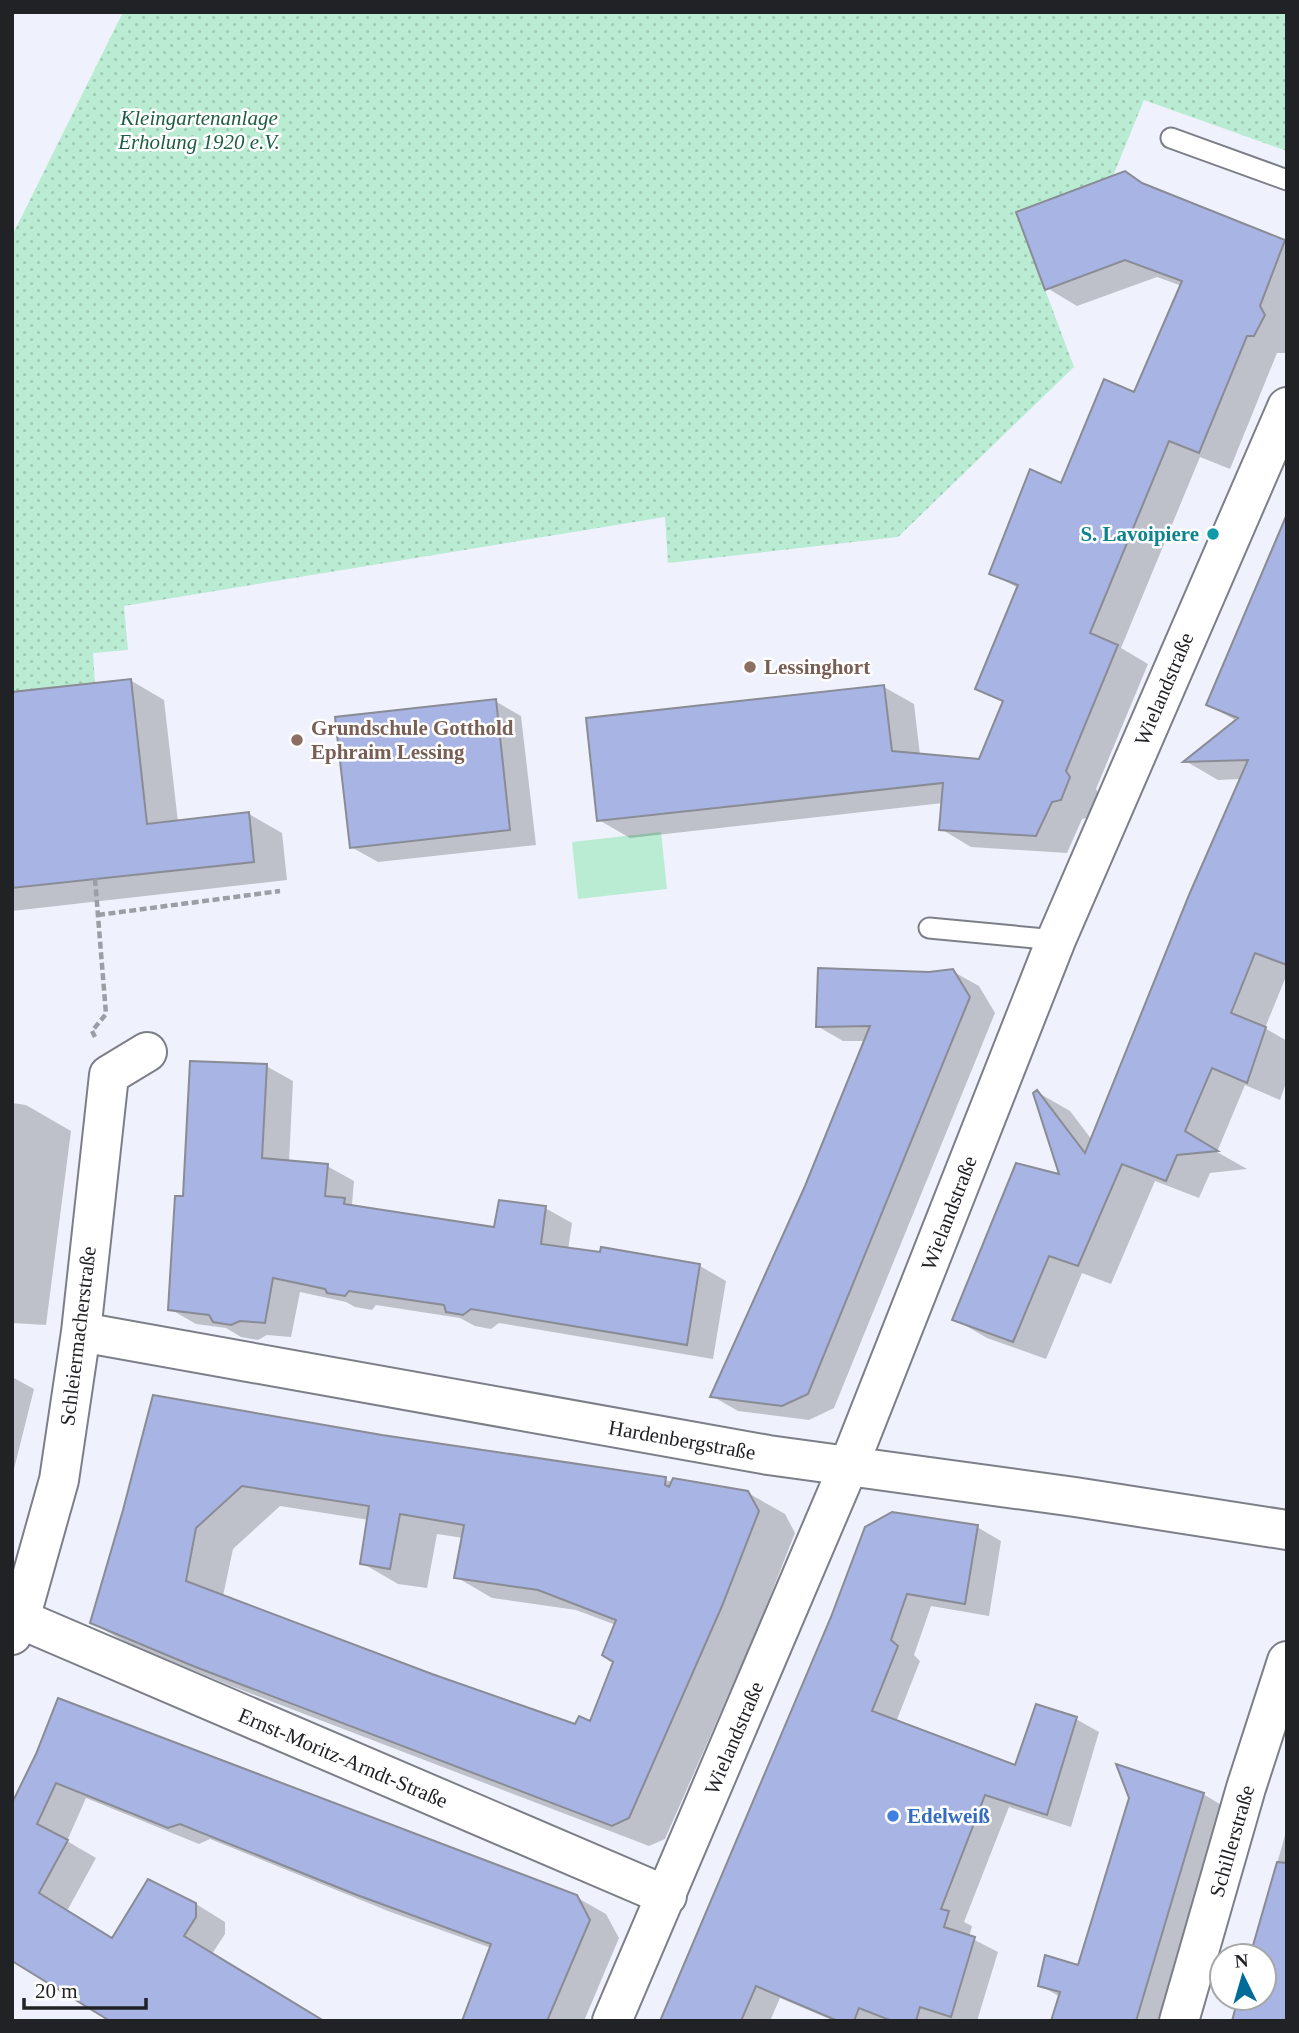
<svg xmlns="http://www.w3.org/2000/svg" width="1299" height="2033" font-family="Georgia,serif">
<defs>
<pattern id="grass-dots" width="8" height="8" patternUnits="userSpaceOnUse" patternTransform="scale(1.75)"><rect width="8" height="8" fill="#b9ecd2"/><path d="M2 2h.1M6 6h.1" fill="none" stroke="#9fcab4" stroke-width="1.8" stroke-linecap="round"/></pattern>
</defs>
<rect width="100%" height="100%" fill="#eff2fd"/>
<path fill="url(#grass-dots)" d="M123 12H1287V151L1144 100 1113 176 1016 212 1074 367 898 537 668 563 665 517 124 606 128 650 93 653 95 684 12 692V236Z"/>
<path fill="#b9ecd2" d="M661 832 667 889 578 899 572 842Z"/>
<path fill="#0003" fill-rule="evenodd" d="M1151 188 1287 243V349L1285 353H1277L1230 469 1200 457 1121 648 1148 664 1096 789 1100 796 1092 817 1082 819 1067 853 971 847 941 829 943 803 630 838 599 820 884 687 914 704 920 755 980 761 1004 703 978 688 1018 588 991 573 1135 394 1182 286 1157 277 1077 306 1047 288Z
M1287 516V974L1265 1028 1287 1041V1080L1280 1100 1245 1085 1217 1152 1247 1169 1210 1173 1199 1198 1155 1181 1111 1284 1082 1273 1046 1359 987 1338 954 1319 1061 1176 1037 1092 1070 1111 1092 1140 1242 779 1218 780 1187 762 1237 721 1208 705Z
M130 680 164 700 178 822 249 814 282 833 287 880 12 911V694Z
M495 701 521 716 536 845 378 862 351 847Z
M952 971 979 986 995 1013 834 1408 809 1420 738 1411 712 1396 806 1187 866 1041H843L817 1026 929 974Z
M266 1066 293 1081 289 1162 327 1166 354 1181 352 1204 360 1209 496 1229 545 1208 572 1223 568 1250 700 1266 726 1281 713 1359 499 1323 491 1329 475 1326 460 1318 376 1305 372 1310 355 1307 346 1302 300 1292 291 1337 267 1335 258 1340 241 1337 226 1328 196 1324 170 1309 185 1198Z
M12 1103 26 1105 71 1131 46 1325 12 1323Z
M12 1377 34 1389 12 1477Z
M382 1437 748 1493 785 1514 795 1533 758 1627 665 1839 649 1846 231 1686 129 1644 92 1623 125 1511ZM280 1506 369 1520 362 1563 398 1584 427 1588 437 1534 463 1538 456 1577 492 1598 576 1610 616 1625 615 1661 591 1723 576 1727 431 1676 223 1596 233 1549Z
M977 1527 1001 1541 989 1616 931 1606 914 1655 920 1661 896 1722 1016 1767 1076 1719 1099 1732 1071 1827 1009 1807 964 1922 972 1926 969 1937 998 1952 977 2021H834L780 1998 770 2021H663L833 1617Z
M59 1700 576 1897 606 1914 619 1938 584 2021H464L491 1948 388 1911 210 1839 199 1844 86 1798 67 1841 96 1858 67 1911 113 1940 196 1904 225 1922V1934L212 1954 12 1959 18 1797Z
M1203 1794 1245 1819 1186 2021H1053L1060 1997 1040 1985 1079 1967Z
M1287 1828V2021L1240 1998H1264V1956H1251Z"/>
<path fill="#a8b4e3" stroke="#898c95" stroke-width="2" fill-rule="evenodd" d="M1125 171 1142 183 1285 240 1260 306 1265 315 1254 336H1247L1199 453 1169 441 1090 633 1118 645 1066 771 1070 777 1061 800 1052 802 1036 836 939 830 943 783 597 821 586 718 884 685 892 751 979 759 1003 701 975 689 1018 585 989 574 1030 469 1061 483 1104 379 1134 392 1182 281 1125 260 1045 290 1016 212Z
M1287 514V965L1255 953 1231 1013 1266 1027 1247 1083 1212 1068 1185 1131 1218 1151 1177 1155 1166 1181 1122 1164 1078 1266 1049 1256 1013 1342 952 1320 1016 1163 1059 1174 1033 1093 1037 1090 1085 1153 1189 895 1248 760 1183 762 1238 718 1206 705Z
M131 679 147 824 249 812 254 862 12 888V692Z
M496 699 510 830 350 848 335 717Z
M818 968 929 972 953 969 970 997 808 1394 782 1406 710 1397 805 1186 870 1026 816 1027Z
M190 1061 267 1064 262 1158 328 1164 325 1196 345 1198 344 1204 494 1227 499 1200 546 1206 541 1244 600 1252 601 1247 700 1264 687 1345 471 1309 463 1315 446 1312 444 1305 349 1291 345 1296 327 1293 325 1289 273 1278 265 1323 240 1321 231 1325 213 1322 209 1315 168 1310 175 1196H183Z
M153 1395 382 1435 666 1477 665 1485 669 1487 673 1478 748 1491 759 1511 722 1606 629 1818 612 1826 193 1666 90 1623 123 1510ZM242 1486 369 1506 360 1564 390 1569 400 1514 464 1525 454 1578 538 1590 616 1620 602 1655 613 1662 590 1721 579 1716 575 1724 432 1674 186 1581 196 1528Z
M892 1512 978 1525 965 1604 907 1594 891 1640 898 1646 872 1711 1015 1765 1036 1704 1077 1717 1047 1815 985 1795 941 1909 949 1911 944 1927 975 1937 951 2017 920 2007 916 2021H892L859 2008 854 2021H838L756 1986 741 2021H660L831 1617 865 1527Z
M58 1698 577 1895 590 1920 547 2021H462L491 1944 357 1895 180 1824 168 1828 56 1783 37 1824 68 1840 39 1893 112 1938 148 1879 196 1903V1917L184 1936 324 2021H110L12 1961V1803L36 1754Z
M1116 1764 1204 1793 1136 2021H1051L1060 1992 1038 1986 1045 1955 1078 1965 1129 1798Z
M1277 1862 1287 1863V2021H1232L1238 1998H1264V1956H1250Z"/>
<g fill="none" stroke-linecap="round" stroke-linejoin="round">
<g stroke="#7c7f88" stroke-width="23">
<path id="service" d="M1171 138 1287 180
M929 928 1056 940"/>
</g>
<g stroke="#7c7f88" stroke-width="42">
<path id="minor" d="M81 1332 768 1455 1075 1497 1287 1530
M20 1619 667 1896
M12 1635 20 1619 59 1480 81 1332 109 1075 147 1052
M612 2021 849 1465 1056 940 1287 407
M1179 2021 1246 1788 1287 1661"/>
</g>
<path stroke="#9c9ea6" stroke-width="4.5" stroke-dasharray="7 3.5" stroke-linecap="butt" d="M95 879 106 1014 92 1031 95 1037
M98 915 280 891"/>
<use href="#service" stroke="#fff" stroke-width="19"/>
<use href="#minor" stroke="#fff" stroke-width="38"/>
</g>
<circle fill="#0f9aa8" stroke="#fff" stroke-width="2.5" cx="1213" cy="534" r="7"/>
<g fill="#8d6e63" stroke="#fff" stroke-width="2.5">
<circle cx="750" cy="667" r="7"/>
<circle cx="297" cy="740" r="7"/>
</g>
<circle fill="#3f7fe0" stroke="#fff" stroke-width="2.5" cx="893" cy="1816" r="7"/>
<g text-anchor="middle" dominant-baseline="central" stroke-width="5" stroke-linejoin="round" paint-order="stroke">
<g font-size="21" font-style="italic" fill="#1f5e44" stroke="#fff">
<text x="199" y="118">Kleingartenanlage<tspan x="199" dy="24">Erholung 1920 e.V.</tspan></text>
</g>
<g font-size="21" font-weight="bold" fill="#0d838f" stroke="#fff" text-anchor="end">
<text x="1199" y="534">S. Lavoipiere</text>
</g>
<g font-size="21" font-weight="bold" fill="#785e54" stroke="#fff" text-anchor="start">
<text x="764" y="667">Lessinghort</text>
<text x="311" y="728">Grundschule Gotthold<tspan x="311" dy="24">Ephraim Lessing</tspan></text>
</g>
<g font-size="21" fill="#212226" stroke="#fff">
<text transform="translate(1164 689) rotate(-67)">Wielandstraße</text>
<text transform="translate(949 1213) rotate(-69)">Wielandstraße</text>
<text transform="translate(78 1336) rotate(-83)">Schleiermacherstraße</text>
<text transform="translate(682 1440) rotate(10)">Hardenbergstraße</text>
<text transform="translate(734 1738) rotate(-67)">Wielandstraße</text>
<text transform="translate(343 1758) rotate(23)">Ernst-Moritz-Arndt-Straße</text>
<text transform="translate(1232 1841) rotate(-74)">Schillerstraße</text>
</g>
<g font-size="21" font-weight="bold" fill="#366cbe" stroke="#fff" text-anchor="start">
<text x="907" y="1816">Edelweiß</text>
</g>
</g>
<rect width="1299" height="2033" fill="none" stroke="#212226" stroke-width="28"/>
<g transform="translate(1243 1977) rotate(355)"><circle r="33" fill="#ffffff" stroke="#a6a7a8" stroke-width="2"/>
<path d="M0-5L12 26L0 18L-12 26Z" fill="#026c99"/>
<text y="-10" font-size="19" font-weight="bold" text-anchor="middle" fill="#212226">N</text>
</g>
<path d="M24 1998v10h122v-10" fill="none" stroke="#212226" stroke-width="3.5"/>
<text x="35" y="1998" font-size="21" fill="#212226" stroke="#ffffff" stroke-width="5" paint-order="stroke">20 m</text>
</svg>
